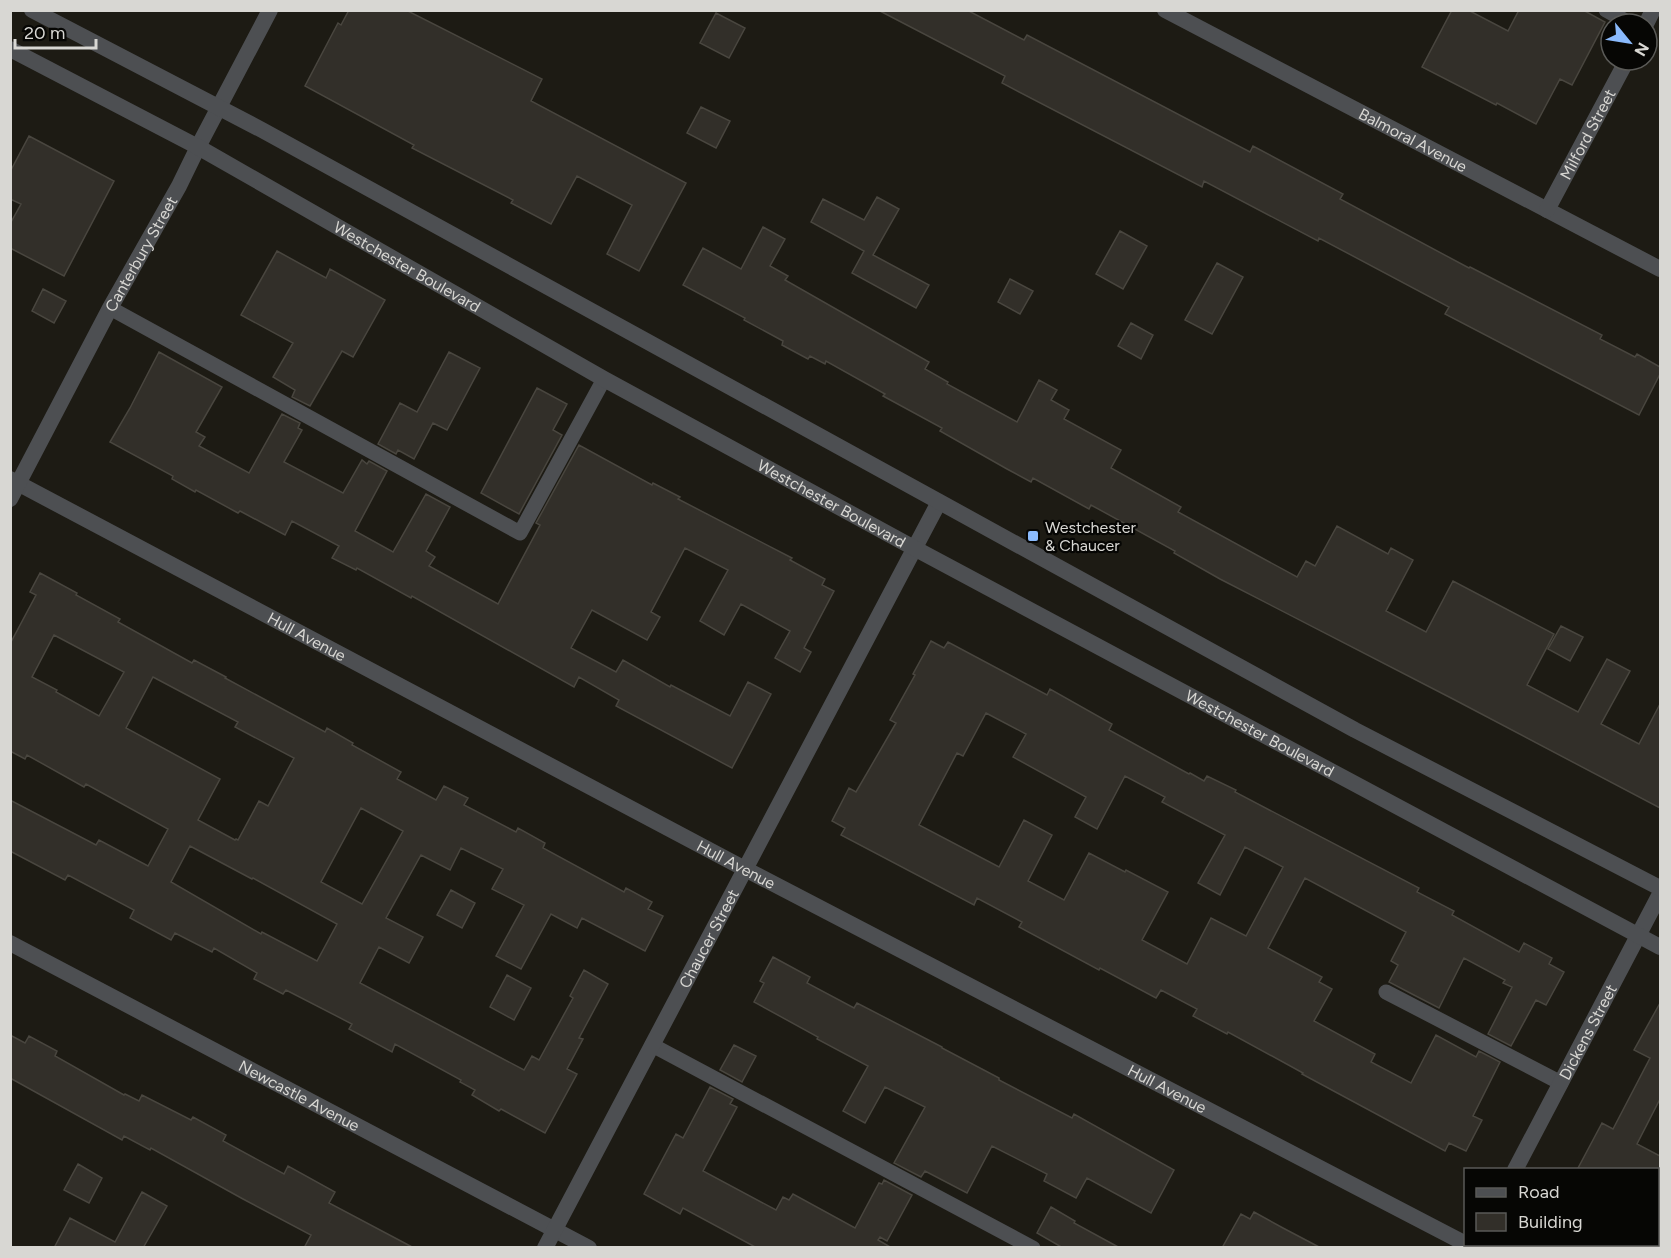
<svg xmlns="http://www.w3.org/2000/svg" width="1671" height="1258" font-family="Figtree,sans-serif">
<rect width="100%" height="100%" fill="#1d1b14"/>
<path fill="#322f29" stroke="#49463f" stroke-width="1.5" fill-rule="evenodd" d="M349 10H406L542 79 531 101 686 183 639 271 607 254 632 205 577 176 551 224 511 203 513 200 412 148 414 145 305 86 338 23 341 25Z
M878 10H967L1024 40 1027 35 1250 152 1253 146 1343 194 1340 199 1469 268 1470 267 1602 335 1600 339 1635 357 1637 354 1660 367V374L1639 415 1445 314 1449 307 1319 238 1318 241 1204 181 1202 187 1002 83 1005 76Z
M1452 10H1468L1508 31 1519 10H1583L1605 22 1572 85 1560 79 1536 124 1497 103 1496 105 1422 67Z
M716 13 745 28 729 58 700 43Z
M701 107 730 121 716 148 687 133Z
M29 136 114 181 64 276 10 248V224L21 204 10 199V172Z
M877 197 899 209 873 255 929 285 916 308 852 273 864 251 811 222 823 199 864 220Z
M763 227 785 239 770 266 788 276 785 280 929 362 925 369 948 382 947 384 1017 422 1039 380 1057 390 1051 400 1069 410 1064 419 1121 450 1111 468 1181 507 1178 512 1297 577 1306 561 1315 566 1337 526 1388 554 1391 548 1413 560 1386 611 1426 632 1453 581 1554 634 1527 685 1578 712 1607 659 1630 671 1601 724 1639 744 1660 704V808L1453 699 1220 579 1174 553 1175 551 1091 505 1089 509 1033 478 1031 482 1007 469 940 431 942 428 883 396 885 394 826 361 825 364 810 356 808 359 782 345 783 341 744 320 745 318 683 285 703 248 741 269Z
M1120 231 1147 246 1123 289 1096 274Z
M277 251 326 278 330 269 385 300 353 357 342 351 310 406 292 397 295 390 273 377 293 343 241 315Z
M1217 263 1243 277 1212 334 1185 320Z
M1010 279 1033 291 1020 314 998 302Z
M43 289 66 301 54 323 32 311Z
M1131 323 1153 335 1141 359 1118 346Z
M159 352 222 387 196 432 205 437 199 446 249 473 282 414 300 423 298 428 302 430 284 462 343 493 362 460 367 464 369 461 387 471 355 531 393 552 426 494 450 507 426 551 435 557 429 566 498 604 540 525 536 523 579 445 652 485 653 483 680 497 678 499 792 558 790 560 825 579 822 585 834 591 804 648 811 652 800 672 775 658 790 631 741 604 724 635 700 621 728 570 685 548 651 612 660 617 647 640 592 610 571 648 616 672 623 660 670 687 671 685 730 716 748 682 771 694 732 768 616 706 619 700 579 677 574 687 412 596 411 598 357 568 356 570 332 558 339 546 292 521 285 535 240 511 238 513 196 490 195 492 172 479 173 476 110 442 130 408Z
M449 352 480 368 447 430 433 423 414 459 398 450 396 454 378 444 400 403 417 412Z
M537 388 567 404 553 430 562 435 519 514 481 493Z
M40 573 77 593 76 595 120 619 118 622 192 663 194 660 226 677 225 678 325 732 327 728 353 743 352 745 401 772 397 779 436 800 444 786 468 798 464 805 516 832 518 828 545 843 543 848 624 892 626 888 652 902 648 909 663 916 645 951 582 918 577 928 551 914 521 969 496 956 524 905 492 889 503 869 461 848 450 870 421 855 386 918 423 937 409 963 379 947 360 983 524 1070 532 1056 539 1060 573 998 570 996 584 970 608 984 579 1038 583 1039 567 1069 577 1074 545 1133 501 1109 499 1111 472 1095 475 1090 460 1082 461 1080 395 1044 392 1052 349 1029 352 1024 286 990 283 994 254 979 257 973 214 948 212 952 175 933 171 940 130 918 134 910 68 875 65 880 10 851V800L96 845 99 840 148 866 168 829 86 784 84 787 27 755 25 759 10 751V644L36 595 30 592ZM54 635 124 672 99 716 56 692 57 690 32 677ZM153 677 238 722 235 727 294 758 268 806 259 801 238 840 236 839 235 840 198 820 220 779 126 728ZM361 808 403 831 362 904 321 882ZM190 846 252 879 253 878 337 924 317 961 262 932 261 934 171 882Z
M1561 626 1583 637 1570 661 1548 649Z
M931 641 944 648 948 642 1047 695 1050 689 1112 724 1109 730 1189 774 1190 773 1204 781 1207 776 1236 790 1235 792 1419 888 1417 892 1454 911 1452 915 1519 952 1524 943 1552 958 1549 964 1564 972 1546 1005 1536 1000 1511 1046 1488 1034 1512 987 1503 983 1505 980 1464 958 1439 1008 1412 994 1389 982 1398 965 1391 961 1406 932 1305 878 1268 948 1322 977 1319 982 1332 989 1314 1021 1375 1054 1371 1062 1411 1083 1436 1035 1476 1057 1479 1051 1500 1062 1473 1116 1482 1120 1466 1151 1449 1143 1445 1151 1302 1074 1303 1073 1228 1032 1227 1034 1193 1016 1197 1009 1161 990 1156 998 1100 968 1099 970 1019 927 1022 922 977 898 974 905 841 835 845 828 832 821 849 788 856 792 896 723 890 720 915 675 913 674ZM986 713 1026 734 1013 757 1086 797 1075 817 1097 829 1125 776 1165 797 1162 802 1225 835 1198 883 1220 895 1245 847 1283 867 1246 936 1211 918 1187 964 1142 940 1168 892 1126 870 1125 872 1089 853 1064 900 1028 881 1052 835 1024 820 999 867 919 825 957 753 963 756Z
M451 890 475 903 462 928 437 915Z
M773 957 810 977 807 983 854 1008 857 1003 942 1047V1048L999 1078V1080L1072 1118 1074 1114 1174 1170 1151 1213 1087 1178 1076 1198 1044 1181 1047 1174 992 1146 967 1193 925 1171 921 1177 894 1163 925 1107 885 1087 865 1123 843 1111 868 1066 817 1039 818 1037 754 1002 764 983 760 981Z
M507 975 531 988 514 1020 490 1007Z
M1660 1003V1099L1637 1144 1660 1156V1170H1577L1602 1123 1613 1129 1650 1058 1634 1050Z
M10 1035 25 1043 29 1036 57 1051 55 1056 124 1095 125 1094 139 1101 142 1095 191 1120 193 1117 226 1135 223 1141 284 1174 288 1166 335 1192 329 1203 414 1248H304L311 1235 243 1199 151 1148 150 1150 124 1136 122 1140 10 1078Z
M734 1045 756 1056 742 1082 720 1070Z
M710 1087 733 1099 730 1104 737 1107 703 1171 776 1210 783 1197 789 1200 793 1194 855 1228 879 1183 882 1184 884 1180 912 1195 887 1241 880 1237 878 1240 892 1248H757L683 1208 680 1214 644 1194 676 1134 683 1138Z
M78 1164 102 1178 89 1203 64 1190Z
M142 1192 167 1206 143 1248H54L70 1218 115 1242Z
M1051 1207 1075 1221 1074 1223 1120 1248H1063L1037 1233Z
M1254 1212 1283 1228 1321 1248H1222L1241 1214 1250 1219Z"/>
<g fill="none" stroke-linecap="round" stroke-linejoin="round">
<path stroke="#4d4f52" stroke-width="15" d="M1606 10 1631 24
M110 308 520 533 604 379
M1386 992 1561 1083
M652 1045 1033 1248"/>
<g stroke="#4d4f52" stroke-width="16">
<path id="s1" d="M1165 10 1660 269"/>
<path d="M1646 24 1653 10"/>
<path id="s2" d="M1547 210 1627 60"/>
<path id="s3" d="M10 479 745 869 1466 1244"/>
<path id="s4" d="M10 499 110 308 179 186 198 147 270 10"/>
<path id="s5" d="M10 943 589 1248"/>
<path id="s6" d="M1515 1170 1660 894"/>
<path id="s7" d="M545 1248 939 502"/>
</g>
<g stroke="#4d4f52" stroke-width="16">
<path d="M32 10 262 130 1355 730 1660 888"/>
<path id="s8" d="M10 49 198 147 604 379 914 548 1660 947"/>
</g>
</g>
<rect fill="#8abafc" stroke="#060604" stroke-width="2" x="1027" y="530" width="12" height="12" rx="3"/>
<g text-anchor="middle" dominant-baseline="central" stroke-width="4.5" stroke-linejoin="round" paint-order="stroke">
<g font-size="16" fill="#d8d7d3" stroke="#060604">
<text stroke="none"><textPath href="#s2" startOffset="86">Milford Street</textPath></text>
<text stroke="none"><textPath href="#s1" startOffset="280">Balmoral Avenue</textPath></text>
<text stroke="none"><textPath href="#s4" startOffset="278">Canterbury Street</textPath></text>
<text stroke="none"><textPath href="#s8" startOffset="453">Westchester Boulevard</textPath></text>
<text stroke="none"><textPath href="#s8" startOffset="939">Westchester Boulevard</textPath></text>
<text stroke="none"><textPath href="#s3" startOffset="336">Hull Avenue</textPath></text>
<text stroke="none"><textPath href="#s8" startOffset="1425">Westchester Boulevard</textPath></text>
<text stroke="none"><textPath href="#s3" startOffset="822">Hull Avenue</textPath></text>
<text stroke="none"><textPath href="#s7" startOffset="350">Chaucer Street</textPath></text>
<text stroke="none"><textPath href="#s6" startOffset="156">Dickens Street</textPath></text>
<text stroke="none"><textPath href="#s3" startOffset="1308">Hull Avenue</textPath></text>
<text stroke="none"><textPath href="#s5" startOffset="327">Newcastle Avenue</textPath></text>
</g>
<g font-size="16" fill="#d8d7d3" stroke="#060604" text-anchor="start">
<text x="1045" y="527">Westchester<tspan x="1045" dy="18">&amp; Chaucer</tspan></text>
</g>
</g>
<rect width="1671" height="1258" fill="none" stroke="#d8d7d3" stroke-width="24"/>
<rect x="1464" y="1168" width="195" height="78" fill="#060604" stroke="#5a5a57" stroke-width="1.5"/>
<rect x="1476" y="1188" width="30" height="9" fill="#4d4f52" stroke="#5a5a57" stroke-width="1.5"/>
<text x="1518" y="1198" font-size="18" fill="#d8d7d3">Road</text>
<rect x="1476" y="1213" width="30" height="18" fill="#322f29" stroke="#5a5a57" stroke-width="1.5"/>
<text x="1518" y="1228" font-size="18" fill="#d8d7d3">Building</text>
<g transform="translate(1629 42) rotate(120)"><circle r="28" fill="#060604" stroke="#5a5a57" stroke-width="1.5"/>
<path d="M0-4.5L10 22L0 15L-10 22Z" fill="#8abafc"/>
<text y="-9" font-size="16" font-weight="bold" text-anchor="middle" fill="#d8d7d3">N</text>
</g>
<path d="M15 39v9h81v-9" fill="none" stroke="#d8d7d3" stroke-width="3"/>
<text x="24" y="39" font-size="18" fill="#d8d7d3" stroke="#060604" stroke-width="4.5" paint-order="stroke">20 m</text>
</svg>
